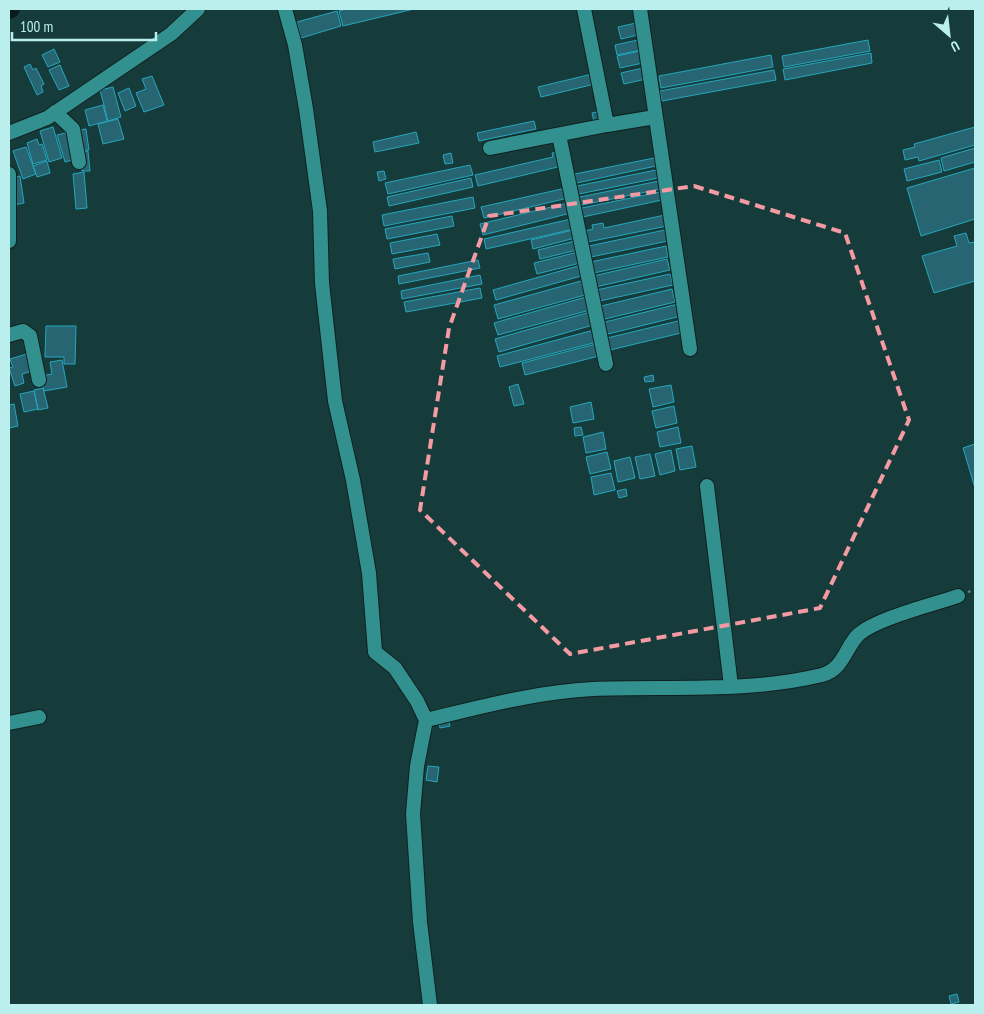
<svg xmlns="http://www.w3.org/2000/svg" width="984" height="1014" font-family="'PT Sans Narrow',sans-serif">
<rect width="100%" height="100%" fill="#153c3b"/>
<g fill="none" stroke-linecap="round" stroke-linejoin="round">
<path stroke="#091d1c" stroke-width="18" d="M9 10 11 9"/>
</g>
<path fill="#286572" stroke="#26a6bd" d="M346 9H414L343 26 339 11Z
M337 11 341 26 301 38 297 22Z
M636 23 638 35 621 39 618 27Z
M638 40 641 50 617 55 615 45Z
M868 40 870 51 784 67 782 56Z
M54 49 60 62 48 67 42 55Z
M640 51 643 63 620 68 617 56Z
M871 53 872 63 785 80 783 69Z
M771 55 773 67 661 88 659 76Z
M30 64 33 70 36 68 44 84 41 86 43 92 37 95 24 67Z
M60 65 69 86 59 90 49 70Z
M643 68 646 79 624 84 621 73Z
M774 70 776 80 662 101 660 91Z
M592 74 595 84 541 97 538 87Z
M152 76 164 105 144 112 136 93 146 89 142 79Z
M113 87 121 117 108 121 100 90Z
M129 88 136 106 125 111 118 93Z
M103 105 107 121 89 126 85 110Z
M601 111 603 120 594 122 592 113Z
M118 119 124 139 103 144 98 124Z
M534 121 536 129 479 141 477 133Z
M53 127 62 158 49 162 40 131Z
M975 127V145L919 161 918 157 905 160 903 150 915 147 914 144Z
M86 129 89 150H81L79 130Z
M69 132 77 159 65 162 57 135Z
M416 132 419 143 375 152 373 142Z
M37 139 39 145 42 144 47 160 33 164 27 143Z
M26 147 36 174 23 179 13 151Z
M975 148V162L944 171 941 158Z
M88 151 90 171H82L81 152Z
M557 152 562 166 478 186 475 175 553 157 552 153Z
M451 153 453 163 445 164 443 155Z
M654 158 656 166 572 184 570 175Z
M939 160 942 172 907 181 904 169Z
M47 161 50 173 37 177 33 166Z
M470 165 473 175 388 194 385 183Z
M975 168V219L921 236 907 188Z
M656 170 658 178 574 195 572 187Z
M384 171 386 179 379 181 377 172Z
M84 172 87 208 76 209 73 174Z
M20 176 24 203 14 205 10 178Z
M471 178 473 187 389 206 387 197Z
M659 181 661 189 577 206 575 198Z
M566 188 568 198 484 218 481 207Z
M660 192 662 200 578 218 577 209Z
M473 197 475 208 384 226 382 215Z
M568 203 571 213 483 235 480 224Z
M665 215 667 226 583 243 580 232 593 229 592 225 603 223 604 228Z
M452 216 454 226 387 239 385 229Z
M571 219 574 229 486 249 484 239Z
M573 230 575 238 533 249 531 240Z
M665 230 668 241 586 258 584 247Z
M966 233 969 243 975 242V281L934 293 922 256 957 246 954 236Z
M437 234 440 245 392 254 390 243Z
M575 241 577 250 540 259 538 250Z
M666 246 668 257 589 274 586 263Z
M578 252 580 263 537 274 534 263Z
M428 253 430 262 395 269 393 259Z
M667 259 670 270 591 288 589 277Z
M478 260 480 268 399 284 398 276Z
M578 266 581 276 496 300 493 290Z
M670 274 673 285 595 302 592 291Z
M480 275 482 284 402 299 401 291Z
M581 281 585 295 498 319 494 305Z
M480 288 482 298 406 312 404 302Z
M672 289 675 302 601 320 597 307Z
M586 297 590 310 498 335 494 323Z
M678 304 681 316 604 335 601 323Z
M590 312 593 325 499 352 495 339Z
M678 321 681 333 606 351 603 339Z
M46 326H76L75 364H64V357H45Z
M594 330 597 342 500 367 497 356Z
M596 344 599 356 525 375 522 363Z
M30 353 35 370 22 374 24 383 15 386 9 368 13 367 10 359Z
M62 360 67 387 44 391 41 376 52 374 50 362Z
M653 375 654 381 645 382 644 377Z
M518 384 524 404 514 406 509 387Z
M671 385 674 402 653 407 649 389Z
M43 388 48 408 38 410 34 390Z
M34 391 38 409 24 412 20 394Z
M591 402 594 419 573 423 570 407Z
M14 404 18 426 9 428V405Z
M674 406 677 423 656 428 652 411Z
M581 427 583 435 575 436 574 428Z
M678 427 681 443 660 447 657 432Z
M603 432 606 449 586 453 583 437Z
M975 444V488L963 448Z
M692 446 696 467 680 470 676 449Z
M671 450 675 471 660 475 655 454Z
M607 452 611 469 590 474 586 457Z
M650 454 655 476 640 479 635 457Z
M630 457 635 478 618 482 614 461Z
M611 473 615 490 594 495 591 477Z
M626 489 627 496 619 498 617 491Z
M448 719 450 726 440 728 438 721Z
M428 766 439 767 437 782 426 780Z
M957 994 959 1002 951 1004 949 996Z"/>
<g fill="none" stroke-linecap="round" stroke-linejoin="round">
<g stroke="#10201f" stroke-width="16">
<path id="minor" d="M285 9 295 45 306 109 320 211 322 283 335 401 353 480 369 573 375 652 395 668 417 701 426 720 417 766 413 814 420 922 430 1005
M640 9 690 349
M55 112 73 129 79 162
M607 125 655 117
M9 133 47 118 171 34 198 9
M559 135 606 364
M490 148 607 125 584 9
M9 174V241
M9 335 23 331 30 336 39 380
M707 486 731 686
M426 720C481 707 535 692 593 689 669 686 747 693 822 675 844 669 845 647 859 634 878 618 932 605 958 596
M9 723 39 717"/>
</g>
<path stroke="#5f8d8b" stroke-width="2" stroke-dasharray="2.5 4" stroke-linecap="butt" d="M968 592 975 590"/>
<use href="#minor" stroke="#32918f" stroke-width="14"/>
</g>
<path fill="none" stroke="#f49aa3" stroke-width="4" stroke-dasharray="10 6" stroke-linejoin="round" d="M694 186 845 233 909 420 820 608 570 654 420 510 449 328 489 216Z"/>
<rect width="984" height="1014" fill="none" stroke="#baefed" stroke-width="20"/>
<g transform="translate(949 35) rotate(152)" stroke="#153c3b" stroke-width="4" paint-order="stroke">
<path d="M0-4L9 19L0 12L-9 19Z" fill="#baefed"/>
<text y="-8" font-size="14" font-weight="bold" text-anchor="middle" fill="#baefed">U</text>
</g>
<path d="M12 32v8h144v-8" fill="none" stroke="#baefed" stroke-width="2.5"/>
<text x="20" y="32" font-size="15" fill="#baefed" stroke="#153c3b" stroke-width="4" paint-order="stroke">100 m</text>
</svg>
